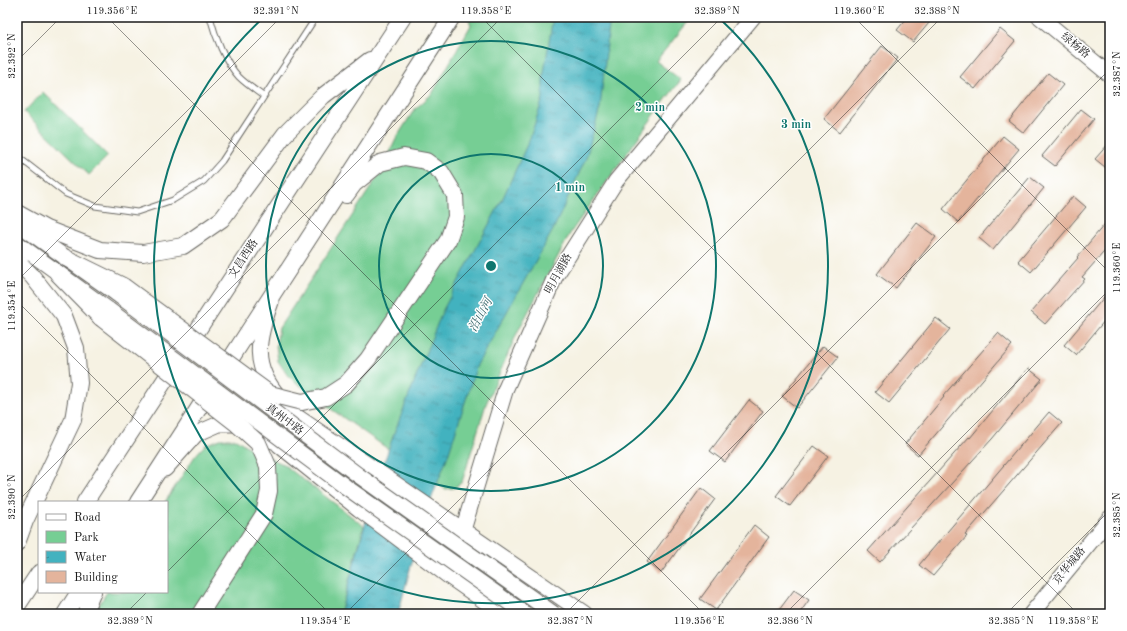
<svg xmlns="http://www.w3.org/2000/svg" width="1127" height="631" font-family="'Old Standard TT','Noto Serif SC',serif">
<defs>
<pattern id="water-ripples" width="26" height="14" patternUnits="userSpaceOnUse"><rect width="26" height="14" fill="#43b2bf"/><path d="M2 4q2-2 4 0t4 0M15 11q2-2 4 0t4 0" fill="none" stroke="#37909a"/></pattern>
</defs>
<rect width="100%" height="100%" fill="#fff"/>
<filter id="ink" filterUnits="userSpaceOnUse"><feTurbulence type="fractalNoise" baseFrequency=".025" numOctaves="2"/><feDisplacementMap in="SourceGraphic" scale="8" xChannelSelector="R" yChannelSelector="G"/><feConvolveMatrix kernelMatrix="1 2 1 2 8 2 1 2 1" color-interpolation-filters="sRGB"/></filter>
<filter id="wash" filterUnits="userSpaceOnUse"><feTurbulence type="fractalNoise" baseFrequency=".012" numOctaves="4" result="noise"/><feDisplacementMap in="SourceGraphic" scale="16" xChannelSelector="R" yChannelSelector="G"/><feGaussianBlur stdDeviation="0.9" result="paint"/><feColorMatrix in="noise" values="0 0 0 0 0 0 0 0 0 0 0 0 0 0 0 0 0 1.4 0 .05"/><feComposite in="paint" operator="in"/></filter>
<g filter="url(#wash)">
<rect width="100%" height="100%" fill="#f6f2e3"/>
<path fill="#76ce94" stroke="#497558" d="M472 17H692L656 61 681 80 660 107 571 232 518 331 486 404 462 482 454 488 445 489 331 409 288 376 278 361 276 345 279 328 380 173 397 137 414 110 432 94 471 25 469 21Z
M43 92 108 156 89 175 24 112Z
M220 439H236L254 451 283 464 364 526 340 614H93L107 592H167V502H165L195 456 205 445Z"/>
<path fill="url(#water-ripples)" stroke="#30676e" d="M553 17H610L600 108 586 158 553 230 477 365 448 455 423 521 398 614H340L376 485 395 431 418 372 443 310 502 200 530 138 543 98V79Z"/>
<g id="blocks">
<path fill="#e4b49c" d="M908 17H934L913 42 897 30Z
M1000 29 1015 41 975 89 960 77Z
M882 46 898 58 840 132 824 119Z
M1048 73 1063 85 1024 133 1009 121Z
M1081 109 1094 119 1055 166 1042 156Z
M1003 136 1019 149 958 222 943 209Z
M1110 142V171L1095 159Z
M1030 177 1044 188 993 250 979 238Z
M1073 196 1086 207 1031 272 1018 261Z
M1110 218V245L1082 277 1085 279 1045 324 1031 312 1078 258 1077 257Z
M917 223 936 237 896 288 877 274Z
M1110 290V314L1076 355 1064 345Z
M936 318 950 329 889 403 875 392Z
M998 333 1012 345 918 455 905 444 944 397 943 396Z
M823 346 838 357 797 408 782 396Z
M1028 368 1042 379 992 439 880 562 868 551 969 437 970 438Z
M749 400 763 411 725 462 710 451Z
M1049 412 1062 423 965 535 967 536 933 576 919 565Z
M814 446 828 456 790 506 776 496Z
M701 488 715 499 661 573 647 562Z
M754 525 769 537 716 610 700 599Z
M794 590 809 600 799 614H776Z"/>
</g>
</g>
<g filter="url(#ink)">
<use href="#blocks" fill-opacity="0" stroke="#686762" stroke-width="1"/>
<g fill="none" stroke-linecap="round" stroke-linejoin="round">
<g stroke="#686762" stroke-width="7">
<path id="lane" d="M210 17C215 36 225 62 239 77 246 84 255 90 263 96
M17 156 66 194 95 206 137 212 173 200 204 181 222 161 316 17"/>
</g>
<g stroke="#686762" stroke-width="17">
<path id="secondary" d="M1040 17 1110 75
M17 223 117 294
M17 243 109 310
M271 302C257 340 251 366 280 398
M262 393 374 469 585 614
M279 445 359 509 447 575 503 614
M165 469 196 434 219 424H242L273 441
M447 575 463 530 506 388 555 277 616 181 753 17
M1031 614 1110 518"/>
</g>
<g stroke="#686762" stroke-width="18">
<path id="primary" d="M346 195 354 184 380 163 404 157 426 161 441 172 455 195
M17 213 46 229 100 250 143 253 183 246 222 219 285 134 323 96 370 60
M66 258 123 286
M17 261 32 276 64 316 76 348 79 383 73 420 25 521 17 543
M58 274 101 318
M85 502 403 17
M138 502 452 17
M17 606 39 573
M65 614 79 592
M87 614V605L93 592"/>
</g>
<use href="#lane" stroke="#fff" stroke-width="5"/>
<use href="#secondary" stroke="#fff" stroke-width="15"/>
<use href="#primary" stroke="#fff" stroke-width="16"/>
<g stroke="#686762" stroke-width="17" stroke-linecap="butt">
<path id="secondary-bridge" d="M117 294 358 475 554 614
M109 310 346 487 525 614"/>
</g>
<g stroke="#686762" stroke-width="18" stroke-linecap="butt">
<path id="primary-bridge" d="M123 286 270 394 302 402 326 397 346 384 368 359 448 240 456 217 455 195
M101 318 237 424 258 443 268 466 269 491 264 514 200 614"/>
</g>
<use href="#secondary-bridge" stroke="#fff" stroke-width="15"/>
<use href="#primary-bridge" stroke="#fff" stroke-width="16"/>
</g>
</g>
<path fill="none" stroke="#1c1c1c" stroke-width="1" stroke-opacity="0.45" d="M107 17 704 614M481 17 1078 614M854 17 1110 273M17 61 61 17M17 281 281 17M17 301 330 614M17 502 502 17M167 572 722 17M125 614 147 592M345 614 942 17M565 614 1110 69M785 614 1110 289M1006 614 1110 510"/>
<g fill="none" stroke="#0f766e" stroke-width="2">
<circle cx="491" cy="266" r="112"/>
<circle cx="491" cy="266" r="225"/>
<path d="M719 18A337 337 0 1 1 263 18"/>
</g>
<g text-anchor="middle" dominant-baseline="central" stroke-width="3" stroke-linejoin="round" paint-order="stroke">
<g font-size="11" fill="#1c1c1c" stroke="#fff">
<text transform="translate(1075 46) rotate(39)">绿杨路</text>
<text transform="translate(244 259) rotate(-57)">文昌西路</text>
<text transform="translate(559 274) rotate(-61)">明月湖路</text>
<text transform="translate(284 420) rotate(37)">真州中路</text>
<text transform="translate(1070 566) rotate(-51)">京华城路</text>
</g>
<g font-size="12" font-style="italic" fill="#2e6065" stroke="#fff">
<text transform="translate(481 315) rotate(-61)">沿山河</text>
</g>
</g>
<circle cx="491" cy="266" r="6" fill="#0f766e" stroke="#fff" stroke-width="2"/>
<g font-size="12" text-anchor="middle" font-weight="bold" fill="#0f766e" stroke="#fff" stroke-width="3" stroke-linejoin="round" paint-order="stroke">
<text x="650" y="111">2 min</text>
<text x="796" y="128">3 min</text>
<text x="570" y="191">1 min</text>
</g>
<rect width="1127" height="631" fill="none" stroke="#fff" stroke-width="44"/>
<rect x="38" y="501" width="130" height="92" fill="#ffffff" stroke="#a4a4a4"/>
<rect x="46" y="514" width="20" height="6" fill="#ffffff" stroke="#a4a4a4"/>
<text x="74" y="521" font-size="12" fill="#1c1c1c">Road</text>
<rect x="46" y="531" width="20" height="12" fill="#76ce94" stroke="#a4a4a4"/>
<text x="74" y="541" font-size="12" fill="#1c1c1c">Park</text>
<rect x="46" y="551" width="20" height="12" fill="url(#water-ripples)" stroke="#a4a4a4"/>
<text x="74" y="561" font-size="12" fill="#1c1c1c">Water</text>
<rect x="46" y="571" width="20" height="12" fill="#e4b49c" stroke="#a4a4a4"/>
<text x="74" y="581" font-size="12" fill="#1c1c1c">Building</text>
<rect x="22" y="22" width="1083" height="587" fill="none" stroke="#1c1c1c" stroke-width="1.5"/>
<g font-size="10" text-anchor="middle" fill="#1c1c1c">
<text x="112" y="14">119.356°E</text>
<text x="276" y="14">32.391°N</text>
<text x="486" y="14">119.358°E</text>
<text x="717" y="14">32.389°N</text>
<text x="859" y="14">119.360°E</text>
<text x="937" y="14">32.388°N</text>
<text transform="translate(11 56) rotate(-90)" y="4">32.392°N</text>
<text transform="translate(1116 74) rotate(-90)" y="4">32.387°N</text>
<text transform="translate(1116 268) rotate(-90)" y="4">119.360°E</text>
<text transform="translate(11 306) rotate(-90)" y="4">119.354°E</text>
<text transform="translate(11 497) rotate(-90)" y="4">32.390°N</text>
<text transform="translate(1116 515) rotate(-90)" y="4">32.385°N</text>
<text x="130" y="624">32.389°N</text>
<text x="325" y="624">119.354°E</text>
<text x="570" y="624">32.387°N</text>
<text x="699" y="624">119.356°E</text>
<text x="790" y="624">32.386°N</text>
<text x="1011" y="624">32.385°N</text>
<text x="1073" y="624">119.358°E</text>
</g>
</svg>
